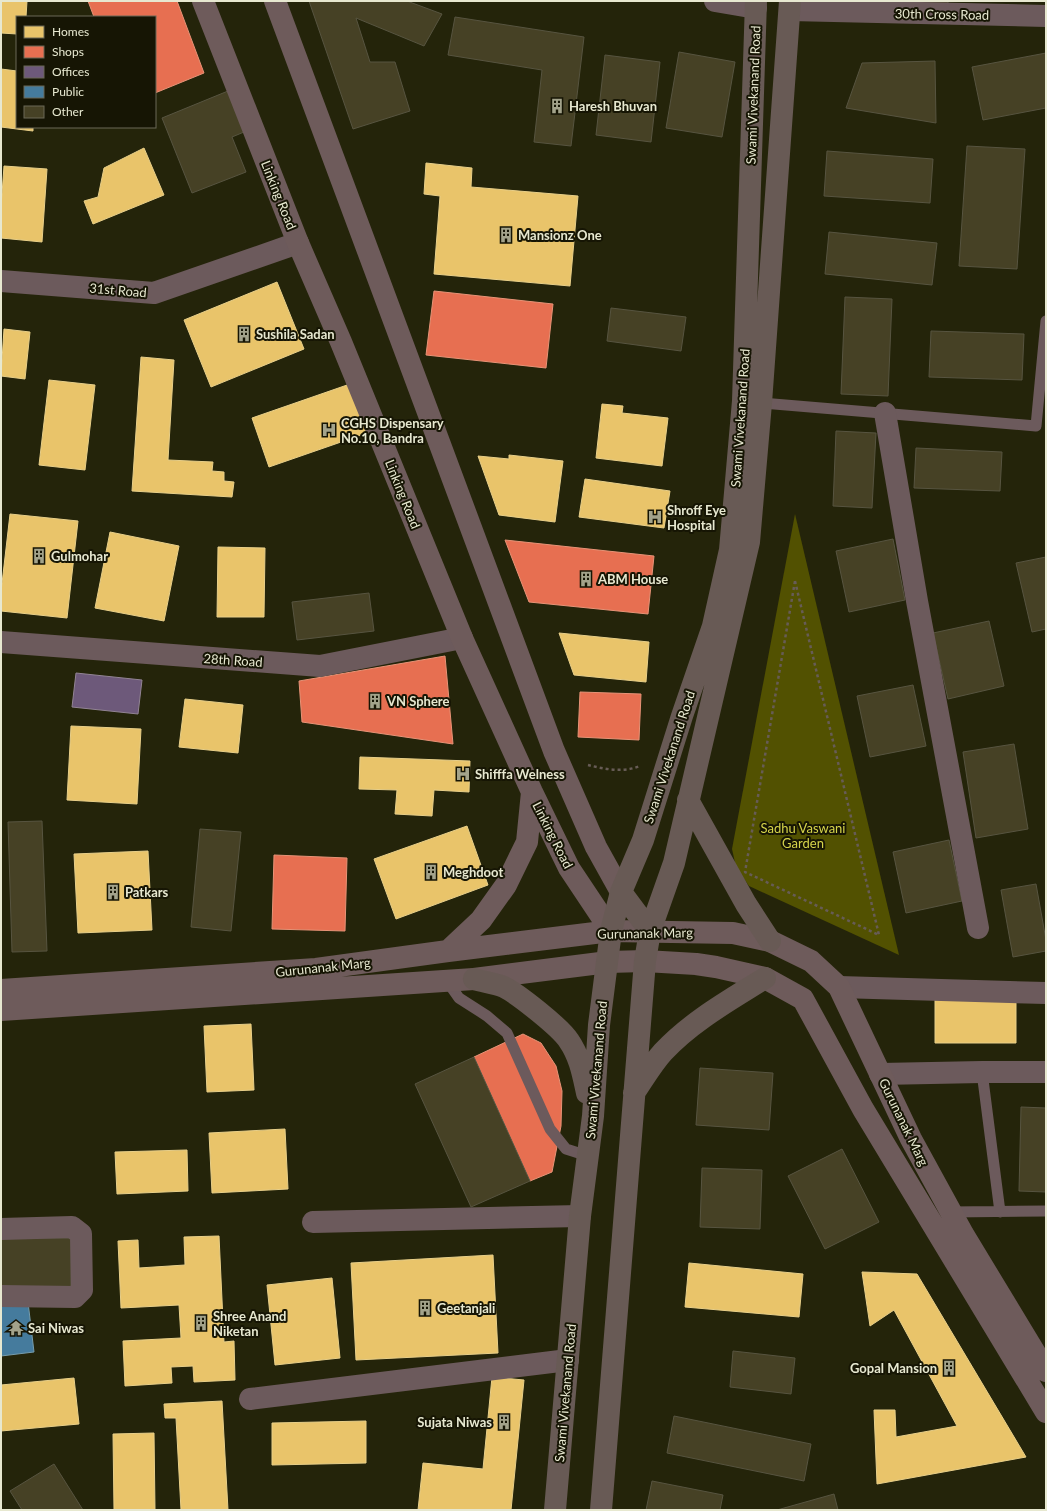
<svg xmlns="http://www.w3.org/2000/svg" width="1047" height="1511" font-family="Lato,sans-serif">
<rect width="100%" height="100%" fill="#24240a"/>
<path fill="#525101" d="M795 514 899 955 749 886 736 867 732 849Z"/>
<path fill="#e9c46a" stroke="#e8cf89" d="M1 1H27L26 17H17V34L1 33Z
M1 69 17 71V127H33V131L1 127Z
M144 148 164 195 93 224 84 201 98 197 104 168Z
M426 163 472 168 471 187 578 196 570 286 434 274 440 196 424 194Z
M4 166 47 169 42 242 1 238V208Z
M277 282 304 349 211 387 184 320Z
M4 329 30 332 25 379 1 376Z
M141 357 174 360 168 460 213 462 212 471 224 472V481L234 482 232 497 132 491Z
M49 380 95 385 85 470 39 465Z
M350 384 367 433 269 467 252 418Z
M602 404 623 406 622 413 668 418 662 466 596 458Z
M509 455 563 461 555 522 499 515 478 456 509 459Z
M585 479 670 491 664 528 579 517Z
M10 514 78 521 67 618 1 611V592Z
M110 532 179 546 164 621 95 608Z
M218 547 265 548 264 617H217Z
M559 633 649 642 646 682 574 675Z
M185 699 243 705 238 753 179 747Z
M71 726 141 729 137 804 67 800Z
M360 757 470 761 469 792 434 790 432 816 395 814 397 790 359 789Z
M467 826 488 885 396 919 374 859Z
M148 851 152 930 78 933 74 854Z
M935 998H1016V1043H935Z
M251 1024 254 1090 207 1092 204 1026Z
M285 1129 288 1189 212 1193 209 1133Z
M187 1150 188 1191 117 1194 115 1152Z
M219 1236 224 1342 234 1341 235 1380 194 1382 193 1366 171 1367 172 1383 125 1386 123 1341 181 1338 179 1305 121 1308 118 1241 138 1240 139 1268 185 1265 184 1237Z
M493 1255 498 1353 356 1360 351 1263Z
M689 1263 803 1274 799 1317 685 1307Z
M862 1272 917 1274 1026 1457 877 1484 874 1410H895L896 1437 957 1426 894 1310 870 1326Z
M332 1278 340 1358 275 1365 267 1285Z
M492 1377 524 1380 511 1510H418L423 1463 483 1469Z
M74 1378 79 1424 1 1431V1385Z
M222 1401 228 1510H181L176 1418H165L164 1404Z
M366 1421V1463L272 1465V1423Z
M154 1433 155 1510H114L113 1434Z"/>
<path fill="#e76f51" stroke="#e79377" d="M88 1H177L204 73 155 93V17H94Z
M434 291 553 304 546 368 426 355Z
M505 540 654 556 648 614 529 602Z
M445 656 453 744 302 722 299 681Z
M580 692 641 694 639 740 578 737Z
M274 855 347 858 345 931 272 929Z
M523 1034 541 1043 556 1066 562 1091 561 1126 552 1172 530 1181 474 1057Z"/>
<path fill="#6d597a" stroke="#928494" d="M76 673 142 680 138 714 72 707Z"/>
<path fill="#457b9d" stroke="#769cac" d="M28 1302 34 1352 1 1356V1305Z"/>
<path fill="#464125" stroke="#575440" d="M309 1H407L442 14 424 46 356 18 370 62H395L410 111 353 129Z
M868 1H948V6Z
M455 17 584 37 571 146 534 142 542 70 448 55Z
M679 52 735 62 722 137 666 128Z
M1046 53V108L983 120 972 67Z
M605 55 660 62 651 142 596 135Z
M935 61 936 123 846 108 862 63Z
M228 91 244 132 232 137 246 172 192 193 162 118Z
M967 146 1025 149 1017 269 959 266Z
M827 151 933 159 930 203 824 196Z
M829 232 937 243 932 285 825 274Z
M845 297 892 299 888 396 841 394Z
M611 308 686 317 681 351 607 341Z
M931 331 1024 334 1022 380 929 377Z
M836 431 876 433 872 508 833 506Z
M916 448 1002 452 1000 491 914 488Z
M893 539 905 600 849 612 836 551Z
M1046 557V629L1032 632 1016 563Z
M369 593 374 631 297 640 292 602Z
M989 621 1004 686 948 699 933 633Z
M913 685 926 746 870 757 857 696Z
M1014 744 1028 829 976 838 963 752Z
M42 821 47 951 12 952 8 822Z
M200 829 241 832 231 931 191 927Z
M949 840 962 901 906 913 893 852Z
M1036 884 1046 940V951L1013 957 1001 890Z
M474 1057 530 1181 471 1207 415 1084Z
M700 1068 773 1073 769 1130 696 1125Z
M1021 1107 1046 1108V1192L1019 1191Z
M842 1149 879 1222 825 1249 788 1176Z
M702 1168 762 1170 760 1229 700 1227Z
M1 1238H71V1292L1 1291Z
M733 1351 795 1358 791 1394 730 1387Z
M674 1416 811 1444 804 1481 667 1453Z
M54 1464 83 1510H22L10 1491Z
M652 1481 723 1495 720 1510H646Z
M834 1494 838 1510H777Z"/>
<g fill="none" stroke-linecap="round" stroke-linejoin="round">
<path stroke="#675c56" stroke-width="2.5" stroke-dasharray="3 3" stroke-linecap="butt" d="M795 581 879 935 745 872Z
M588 765C604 769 623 773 640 766"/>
<path stroke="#6c5a5c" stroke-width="11" d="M761 403 1036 426 1046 321
M447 981 459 998 487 1016 507 1033 550 1129 566 1149 588 1156
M982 1072 1000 1212
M951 1212 1046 1211"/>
<path stroke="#6c5a5c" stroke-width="22" d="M715 1 756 8
M790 10 1046 16
M1 281 154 293 298 243
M885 413 917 601 978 928
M1 642 320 666 462 638
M839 987 1046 993
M880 1074 982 1072H1046
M313 1222 580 1216
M1 1229 72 1227 81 1234 82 1290 75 1297 1 1296
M250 1399 568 1360"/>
<path stroke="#6e5b5b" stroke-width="22" d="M203 1 298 243 341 342 462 638 532 792 569 868 611 931
M275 1 554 751 596 847 621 892
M448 951 481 920 506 885 527 842 532 792
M1 990 316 969 448 951 611 931 733 933 770 941 811 961 839 987 911 1139 963 1234 1046 1371
M1 1010 474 979 608 962 645 961 696 964 716 967 765 978 803 999 863 1109 1046 1412"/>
<path stroke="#685a55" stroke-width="22" d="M688 800 746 904 770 941
M621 892 650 931
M474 979C484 982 495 983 504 987 518 994 561 1028 569 1041 580 1057 583 1075 587 1093
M634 1093C643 1080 652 1064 663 1052 692 1021 730 1000 765 978
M555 1510 580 1216 593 1116 599 1025 611 931 621 892 643 840 682 716 713 626 730 550 743 401 756 1
M601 1510 645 961 650 931 674 863 749 542 761 403 790 1"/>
</g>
<defs>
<g id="building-bare" transform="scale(1.2)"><path d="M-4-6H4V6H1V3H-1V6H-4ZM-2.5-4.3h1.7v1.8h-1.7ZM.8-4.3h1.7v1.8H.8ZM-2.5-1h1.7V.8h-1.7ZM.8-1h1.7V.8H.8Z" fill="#a3a38b" stroke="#161504" stroke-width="2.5" paint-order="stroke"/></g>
<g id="hospital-bare" transform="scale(1.2)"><path d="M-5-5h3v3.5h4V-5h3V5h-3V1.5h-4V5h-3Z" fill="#a3a38b" stroke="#161504" stroke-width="2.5" paint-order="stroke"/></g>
<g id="temple-bare" transform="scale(1.2)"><path d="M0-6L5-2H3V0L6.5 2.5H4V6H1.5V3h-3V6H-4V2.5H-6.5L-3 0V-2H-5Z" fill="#a3a38b" stroke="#161504" stroke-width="2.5" paint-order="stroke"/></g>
</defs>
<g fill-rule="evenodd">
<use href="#building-bare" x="557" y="106"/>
<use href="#building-bare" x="506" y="235"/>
<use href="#building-bare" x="244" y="334"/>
<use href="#hospital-bare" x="329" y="430"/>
<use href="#hospital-bare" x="655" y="517"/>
<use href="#building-bare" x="39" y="556"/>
<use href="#building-bare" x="586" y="579"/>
<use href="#building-bare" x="375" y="701"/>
<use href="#hospital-bare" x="463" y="774"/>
<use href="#building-bare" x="431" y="872"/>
<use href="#building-bare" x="113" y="892"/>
<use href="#building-bare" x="425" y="1308"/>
<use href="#building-bare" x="201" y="1323"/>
<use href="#temple-bare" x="16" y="1328"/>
<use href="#building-bare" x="949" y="1368"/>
<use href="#building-bare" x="504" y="1422"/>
</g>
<g text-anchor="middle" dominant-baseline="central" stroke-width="4" stroke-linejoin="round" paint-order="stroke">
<g font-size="13" fill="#e7e8d0" stroke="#161504">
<text transform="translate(942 14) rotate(1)">30th Cross Road</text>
<text transform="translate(753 95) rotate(-88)">Swami Vivekanand Road</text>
<text transform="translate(279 195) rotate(68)">Linking Road</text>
<text transform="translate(118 290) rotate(5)">31st Road</text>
<text transform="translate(740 418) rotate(-86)">Swami Vivekanand Road</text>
<text transform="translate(403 494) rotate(68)">Linking Road</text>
<text transform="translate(233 660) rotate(4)">28th Road</text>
<text transform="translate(669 757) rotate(-72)">Swami Vivekanand Road</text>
<text transform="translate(553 835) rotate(63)">Linking Road</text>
<text transform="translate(645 933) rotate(-1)">Gurunanak Marg</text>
<text transform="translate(323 967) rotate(-6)">Gurunanak Marg</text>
<text transform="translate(596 1070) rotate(-85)">Swami Vivekanand Road</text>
<text transform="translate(904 1122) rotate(64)">Gurunanak Marg</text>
<text transform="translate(565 1393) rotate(-85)">Swami Vivekanand Road</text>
</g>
<g font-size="13" font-weight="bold" fill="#e7e8d0" stroke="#161504" text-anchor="start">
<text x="569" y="106">Haresh Bhuvan</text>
<text x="518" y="235">Mansionz One</text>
<text x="256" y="334">Sushila Sadan</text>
<text x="341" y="423">CGHS Dispensary<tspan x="341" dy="15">No.10, Bandra</tspan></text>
<text x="667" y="510">Shroff Eye<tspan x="667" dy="15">Hospital</tspan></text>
<text x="51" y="556">Gulmohar</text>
<text x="598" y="579">ABM House</text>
<text x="387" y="701">VN Sphere</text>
<text x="475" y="774">Shifffa Welness</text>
<text x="443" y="872">Meghdoot</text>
<text x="125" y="892">Patkars</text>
<text x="437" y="1308">Geetanjali</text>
<text x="213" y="1316">Shree Anand<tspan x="213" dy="15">Niketan</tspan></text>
<text x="28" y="1328">Sai Niwas</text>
<text x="937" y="1368" text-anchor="end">Gopal Mansion</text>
<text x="492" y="1422" text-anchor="end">Sujata Niwas</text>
</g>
<g font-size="13" fill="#d6d44b" stroke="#161504">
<text x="803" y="828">Sadhu Vaswani<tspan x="803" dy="15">Garden</tspan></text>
</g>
</g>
<rect width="1047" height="1511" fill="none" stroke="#e7e8d0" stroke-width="4"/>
<rect x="16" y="16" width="140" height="112" fill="#161504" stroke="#6a6956"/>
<rect x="24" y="26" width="20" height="12" fill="#e9c46a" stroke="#6a6956"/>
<text x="52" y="36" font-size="12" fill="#e7e8d0">Homes</text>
<rect x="24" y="46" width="20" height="12" fill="#e76f51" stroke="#6a6956"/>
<text x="52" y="56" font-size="12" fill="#e7e8d0">Shops</text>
<rect x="24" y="66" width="20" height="12" fill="#6d597a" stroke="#6a6956"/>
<text x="52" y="76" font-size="12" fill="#e7e8d0">Offices</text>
<rect x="24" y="86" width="20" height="12" fill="#457b9d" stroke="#6a6956"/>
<text x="52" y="96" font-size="12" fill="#e7e8d0">Public</text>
<rect x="24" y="106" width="20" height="12" fill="#464125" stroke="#6a6956"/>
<text x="52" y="116" font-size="12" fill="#e7e8d0">Other</text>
</svg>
